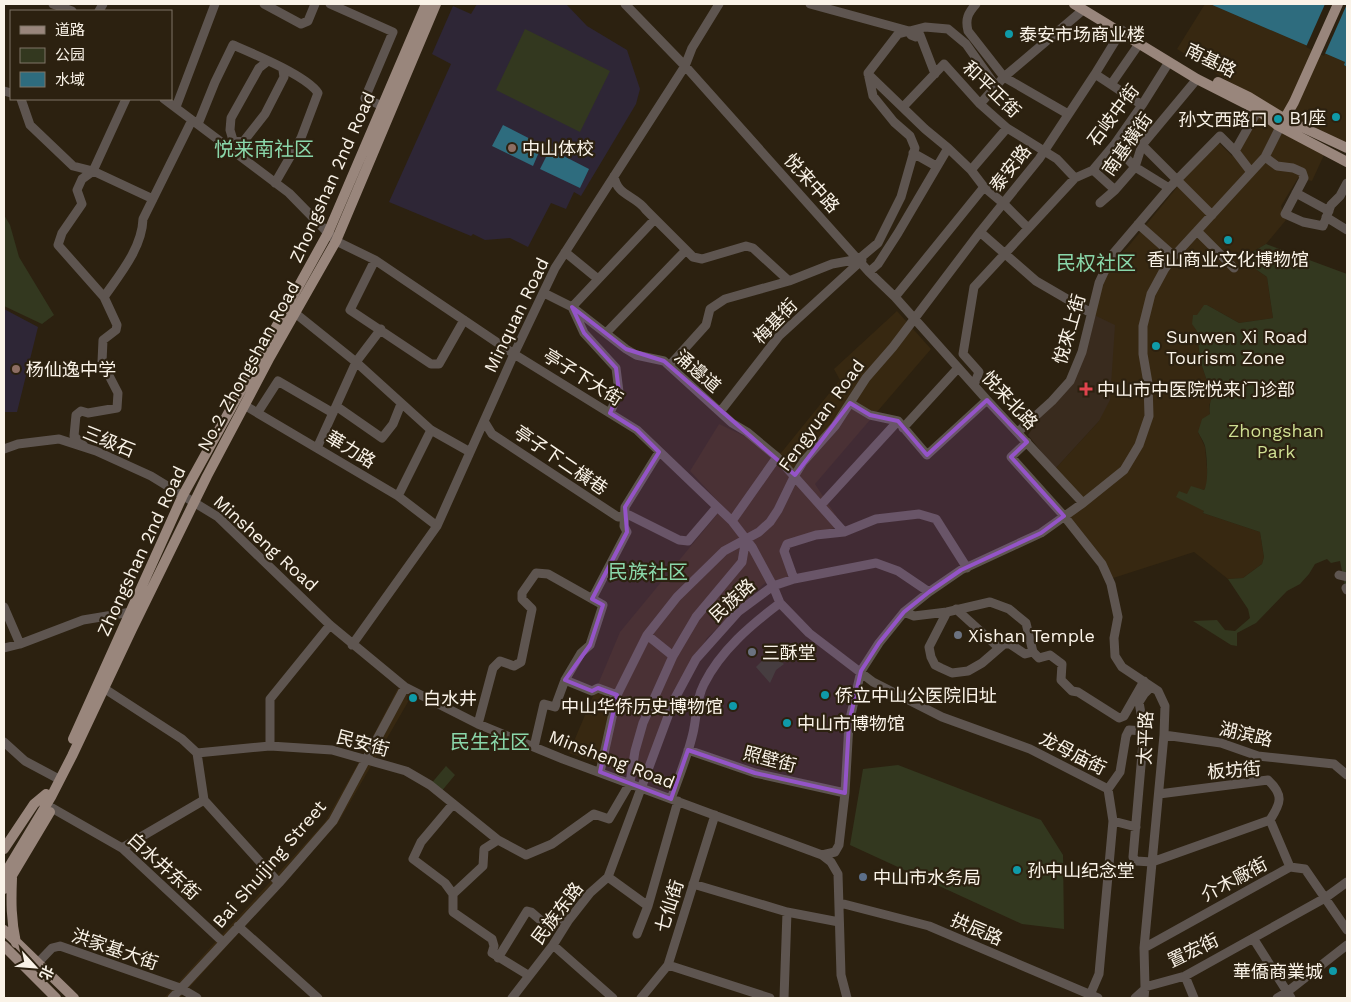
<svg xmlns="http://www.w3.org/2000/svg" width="1351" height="1002" font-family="'Work Sans','Noto Sans SC',sans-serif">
<rect width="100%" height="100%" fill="#2c2110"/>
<path fill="#372811" d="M1205 4H1210L1345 62 1344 65 1347 67V143L1270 107 1177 49Z
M1255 115 1324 155 1312 181 1298 178 1281 206 1286 220 1266 244 1244 257 1247 263 1267 277 1273 318 1239 323 1207 305 1197 331 1200 360 1207 381 1213 385 1214 396 1209 405 1210 414 1198 432 1205 447 1208 479 1207 486 1204 490 1199 489 1204 511 1203 513 1260 532 1264 557 1262 564 1243 578 1228 579 1194 552 1107 580 1094 554 1067 518 1082 498 1055 469 1099 421 1088 312 1099 273 1127 248 1216 140 1232 156Z
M897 311 931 349 815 484 837 517 834 528 782 544 788 577 765 583 707 638 673 697 642 779 569 753 620 632 723 507 690 471 719 424 781 453 840 380 834 369Z
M398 688 412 695 338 823 180 998H164L325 822 364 753Z"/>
<path fill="#2e2636" d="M477 4H566L587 26 627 50 640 89 636 104 581 196 574 192 566 209 551 203 528 247 510 238 485 240 473 234 471 236 389 202 451 64 432 54 453 6 471 14Z
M4 309 38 327 17 412H4Z"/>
<path fill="#392b1e" d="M1088 312 1115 325 1110 400 1099 421 1055 469 1028 435 1068 378 1076 360Z"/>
<path fill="#33381f" d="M525 29 610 71 580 132 496 90Z
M4 215 10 225 19 257 54 315 42 324 4 306Z
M1266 244 1347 274V596L1340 561 1331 563 1327 559 1315 564 1309 574 1300 584 1287 591 1256 623 1237 633V646L1231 645 1193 621 1217 620 1225 630 1235 631 1250 618 1248 609 1228 579 1243 578 1262 564 1264 557 1260 532 1203 513 1204 511 1176 497 1179 491 1187 494 1191 486 1204 490C1209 483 1207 456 1205 446 1204 442 1200 436 1198 432L1202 419 1210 414C1208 401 1214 398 1213 385L1207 381 1200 360 1197 331 1192 324 1193 315H1197L1204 305H1207L1239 323 1273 318 1267 277 1247 263 1244 257Z
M771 652 784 664 776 670 770 683 756 667Z
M898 765 1041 820 1063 855 1064 929 1022 924 850 845 863 769Z
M446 766 455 775 440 793 430 785Z"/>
<path fill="#2e6c7e" d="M1210 4H1347V67L1344 65 1345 62Z
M503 125 542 145 533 166 492 146Z
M550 149 589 169 580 188 540 169Z"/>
<path fill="#2c2110" d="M1325 4H1347L1324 56 1306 47Z"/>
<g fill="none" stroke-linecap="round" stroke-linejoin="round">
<path stroke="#5e5550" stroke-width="9" d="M53 4 72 11
M264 4 301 24 308 21 315 4
M330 4 393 32 365 98 382 106
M625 4 686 67 869 272 895 297 987 400 1083 503
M810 4 909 31 911 35 916 37 920 35 935 74
M976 4C968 13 965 19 968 31L1004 77 1068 114
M99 11 103 4
M268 61 259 68 231 118 230 130 233 140 243 142 265 114 284 77 283 70
M868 74 925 129 948 148 971 170 984 187 1003 203 1028 228
M1095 74 1142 105
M1112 83 1139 44
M4 91 11 93
M21 99 30 125 73 166 93 171 153 199
M164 99 289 193 336 241 375 260 514 354 637 430 732 521 752 547 773 586 780 603 809 633 873 682 942 717 1030 749 1108 789 1113 821 1099 974 1090 995
M980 104 1004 77 1083 10
M176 107 215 4
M903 107 944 64 980 104 1007 128 1057 159 1075 178
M198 124 215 82 233 45C254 54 307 76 318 93L301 138 275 183
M1114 145 1135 167 1169 188
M1142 145 1212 215
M1235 151 1258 110
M913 153 936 166
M1265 157 1277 166 1293 168 1302 172 1304 178 1285 214 1303 222 1323 226 1331 205 1340 196 1347 183
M971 170 1007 128
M1093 170 1115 190
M614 176C617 196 635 195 646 210L693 257 702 259 746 246 753 248 789 281
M1296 193 1329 211
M1100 203 1115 190 1135 167 1142 145 1197 79
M1326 217 1347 230
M1138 224 1174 256
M1197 231 1234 268
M980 232 1036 281 1091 313
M565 252 598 279
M375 260 350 310 431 364H439L464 320
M869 272 878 264 898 233 948 148
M544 293 572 307 626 349 636 355 664 361 732 423 747 432 777 457 844 532
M104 297C120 274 142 248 143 219L192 120
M895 297 984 187
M295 313 356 362 431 430 470 452
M606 333 686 250
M670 365 706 325 710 309 725 299 789 281 832 264 859 259 878 243 901 197 915 148 910 136 894 122 873 96 868 73 898 34 925 27 948 29 966 44 995 85
M974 385 979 372 963 354 974 287 1075 178 1093 170 1114 145 1142 105 1169 62
M850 403 870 415 898 421 927 455 987 400
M244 405 398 496 437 526
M336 406 382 438 393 424 401 404
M258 412 278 381 333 413
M720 412 779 336 862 260
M610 413 619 392 616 368 584 333 572 307 655 219
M484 421 492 434 618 517 629 515 679 540 688 541 717 507
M903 428 958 368
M1018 432 1052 401 1070 381 1082 352 1099 283 1112 255 1169 188 1220 136 1235 151 1251 172
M1027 442 1011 457 1064 516 1102 564 1111 584 1118 617 1114 638 1115 656 1122 667 1158 691 1165 706 1164 735 1144 948 1145 987 1144 998
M84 446 74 436 76 415 81 411 88 413 117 408 118 393 102 362 103 340 116 330 117 325 104 297 58 245 62 233 82 204 77 190 82 179 93 171 126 99
M317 448 356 362 381 329
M4 449 18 444 59 439 96 451 151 476 218 517 330 625 405 687 478 724 563 759 822 855 831 862 838 874 841 975 847 998
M398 496 431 430
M821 505 898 421
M732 521 777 457
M1339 575 1347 577
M794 579 784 551 787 544 816 535 844 532 876 519 919 514 936 519 967 568
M1346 588 1347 590
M592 599 627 532 624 526 625 507 659 452
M4 607 20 644
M956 609 999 648
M904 612 914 616 947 612 990 602 1009 609 1026 623 1033 652 1039 658 1050 655 1062 664 1061 680 1072 691 1078 692 1119 718 1124 716 1144 681
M947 612 929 647 931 657 935 665 941 668 952 673 968 671 982 663 1004 644H1010L1025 654 1033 652
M647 635 673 656
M352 645 437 526 514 354 555 268 685 66 692 48 719 4
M4 648 20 644 83 620 131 612
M565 680 592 691 598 688 617 695
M105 689 182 739 197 753 204 800 279 883
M478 724 493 668 500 661 514 666 521 662 532 609 522 599V593L536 573 548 574 603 605 590 645 581 653 565 680 555 707 544 704 534 747
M1164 735 1221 743 1258 756 1334 764 1347 775
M4 742 25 761 55 777
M270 746V699L330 625
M688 750 755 773 845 793
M197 753 270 746 332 750 406 771 430 785 498 840 526 855 552 844 594 814 609 819 630 783 635 751 643 723 673 656 696 617 742 562 746 538
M600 772 617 695 647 635 677 597 724 551 759 532 770 522 778 510 795 475 803 462 835 426 866 378 893 347 980 232 1039 159 1095 74 1122 30
M1108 789 1120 772 1126 736 1129 730 1144 731
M1159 794 1268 780C1284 795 1281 803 1270 820
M671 799C679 777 688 755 693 733 697 716 696 699 704 684 721 650 751 625 780 603
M453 804 421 842 413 859 445 883 453 894V912L492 939 494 946 492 953 528 975
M52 808 122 848 223 942
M1113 821 1136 827
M122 848 204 800
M822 855 835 852 839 845 845 793 849 723 861 671 879 643 904 612 929 592 961 570 1041 533 1083 503 1124 470 1139 445 1149 416 1148 383 1143 354V326L1151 294 1164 270 1174 256 1265 157 1280 127
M1290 867 1305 869 1347 930
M608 877 648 906
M693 884 787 912 839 922
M453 894 483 866 484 849 498 840
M840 903 929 926 1098 998
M238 926 318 998
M637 934 648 906 678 801
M1253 938 1291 998
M553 945 613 998
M1144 948 1290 867 1270 820 1152 862 1136 861 1133 857 1144 731 1139 702 1144 694 1151 687
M498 958 527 911 531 912 545 924 548 923 555 917 568 921
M668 965 770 998
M33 968 52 948 60 946 180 988 197 998
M1185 976 1194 998
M1145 987 1185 976 1325 898 1347 882
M172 998 279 883 333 821 405 687
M512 998 553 945 568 921 590 893 608 877 674 700 696 659 738 612 773 586 794 579 876 563 898 571 929 592
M641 998 668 965 715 815
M784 998 787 912
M1135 998 1145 989
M1277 998 1287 992 1347 945"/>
<path stroke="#99867c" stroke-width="10" d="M1074 4 1197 79 1258 110 1277 125 1347 162
M1218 82 1249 97 1285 119 1347 148
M1281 125 1294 102 1338 4
M73 739 183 495 328 233 426 4
M4 849 34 804 46 794
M4 875 51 797 72 756 132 629 207 476 270 357 336 241 436 4
M12 878C11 901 11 920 16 943
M4 889 50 812
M4 930 74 998
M4 946 56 998"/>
</g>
<path fill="#9454c7" fill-opacity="0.2" stroke="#9454c7" stroke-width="4" stroke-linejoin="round" d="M572 307 626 349 664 361 795 475 850 403 870 415 898 421 927 455 987 400 1027 442 1011 457 1064 516 1041 533 961 570 929 592 904 612 879 643 861 671 849 723 845 793 755 773 688 750 671 799 600 772 617 695 598 688 592 691 565 680 590 645 603 605 592 599 627 532 625 507 659 452 637 430 610 413 619 392 616 368 584 333Z"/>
<g fill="#0f9aa8" stroke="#2c2110" stroke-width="2">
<circle cx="1009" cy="34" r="5"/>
<circle cx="1336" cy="117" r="5"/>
<circle cx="1278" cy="119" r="5"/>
<circle cx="1228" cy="240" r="5"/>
<circle cx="1156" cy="346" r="5"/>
<circle cx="825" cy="695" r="5"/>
<circle cx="413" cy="698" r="5"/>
<circle cx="733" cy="706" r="5"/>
<circle cx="787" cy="723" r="5"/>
<circle cx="1017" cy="870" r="5"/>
<circle cx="1333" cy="971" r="5"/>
</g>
<g fill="#8d6e63" stroke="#2c2110" stroke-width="2">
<circle cx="512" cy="148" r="5"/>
<circle cx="16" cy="369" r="5"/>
</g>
<path fill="#e0444e" stroke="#2c2110" stroke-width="2" d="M1083.5 381.5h5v5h5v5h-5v5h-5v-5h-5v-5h5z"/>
<g fill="#6b7280" stroke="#2c2110" stroke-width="2">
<circle cx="958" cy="635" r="5"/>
<circle cx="752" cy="652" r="5"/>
</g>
<circle fill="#5c6f8a" stroke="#2c2110" stroke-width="2" cx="863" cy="877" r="5"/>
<g text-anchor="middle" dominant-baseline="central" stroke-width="4.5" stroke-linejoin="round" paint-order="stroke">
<g font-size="18" fill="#faf3e8" stroke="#2c2110" text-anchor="start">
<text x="1019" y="34">泰安市场商业楼</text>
<text x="1326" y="117" text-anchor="end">B1座</text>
<text x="1268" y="119" text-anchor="end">孙文西路口</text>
<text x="522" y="148">中山体校</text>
<text x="1228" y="259" text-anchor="middle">香山商业文化博物馆</text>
<text x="1166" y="336">Sunwen Xi Road<tspan x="1166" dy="21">Tourism Zone</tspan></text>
<text x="26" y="369">杨仙逸中学</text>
<text x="1097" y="389">中山市中医院悦来门诊部</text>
<text x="968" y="635">Xishan Temple</text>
<text x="762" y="652">三酥堂</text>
<text x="835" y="695">侨立中山公医院旧址</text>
<text x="423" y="698">白水井</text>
<text x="723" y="706" text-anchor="end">中山华侨历史博物馆</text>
<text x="797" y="723">中山市博物馆</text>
<text x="1027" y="870">孙中山纪念堂</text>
<text x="873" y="877">中山市水务局</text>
<text x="1323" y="971" text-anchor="end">華僑商業城</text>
</g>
<g font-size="18" fill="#faf3e8" stroke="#2c2110">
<text transform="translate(1211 60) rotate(26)">南基路</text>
<text transform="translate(992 89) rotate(44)">和平正街</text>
<text transform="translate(1113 115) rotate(-53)">石岐中街</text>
<text transform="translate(1127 144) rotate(-55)">南基橫街</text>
<text transform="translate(1010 168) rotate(-52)">泰安路</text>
<text transform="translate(332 177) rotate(-66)">Zhongshan 2nd Road</text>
<text transform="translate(812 183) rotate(48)">悦来中路</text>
<text transform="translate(516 315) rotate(-64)">Minquan Road</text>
<text transform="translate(775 321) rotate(-46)">梅基街</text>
<text transform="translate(1069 329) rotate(-74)">悅來上街</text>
<text transform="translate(248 366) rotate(-61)">No.2 Zhongshan Road</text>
<text transform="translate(698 371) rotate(41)">涌邊道</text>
<text transform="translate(583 377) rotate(32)">亭子下大街</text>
<text transform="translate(1010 400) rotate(47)">悦来北路</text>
<text transform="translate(821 415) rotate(-54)">Fengyuan Road</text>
<text transform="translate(109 441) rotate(22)">三级石</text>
<text transform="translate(351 449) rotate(31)">華力路</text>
<text transform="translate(561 460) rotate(34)">亭子下二橫巷</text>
<text transform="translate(266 543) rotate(42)">Minsheng Road</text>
<text transform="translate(141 551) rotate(-65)">Zhongshan 2nd Road</text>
<text transform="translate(732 600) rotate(-42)">民族路</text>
<text transform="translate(1246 734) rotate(13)">湖滨路</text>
<text transform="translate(1145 738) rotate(-88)">太平路</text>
<text transform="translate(363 743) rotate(15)">民安街</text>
<text transform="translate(1073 753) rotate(27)">龙母庙街</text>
<text transform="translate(612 759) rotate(21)">Minsheng Road</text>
<text transform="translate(770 759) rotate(15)">照壁街</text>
<text transform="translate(1234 770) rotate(-4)">板坊街</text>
<text transform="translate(269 864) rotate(-49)">Bai Shuijing Street</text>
<text transform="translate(164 866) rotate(42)">白水井东街</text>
<text transform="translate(1234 879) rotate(-28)">介木廠街</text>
<text transform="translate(669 906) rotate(-72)">七仙街</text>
<text transform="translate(557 913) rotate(-53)">民族东路</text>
<text transform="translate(977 929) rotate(23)">拱辰路</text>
<text transform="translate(115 949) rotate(19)">洪家基大街</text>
<text transform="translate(1193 950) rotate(-26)">置宏街</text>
</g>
<g font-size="18" fill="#cfde92" stroke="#2c2110">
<text x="1276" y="430">Zhongshan<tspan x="1276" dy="21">Park</tspan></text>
</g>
<g font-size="20" fill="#8ad7aa" stroke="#2c2110">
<text x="264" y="149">悦来南社区</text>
<text x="1096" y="263">民权社区</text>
<text x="648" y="572">民族社区</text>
<text x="490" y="742">民生社区</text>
</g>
</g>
<rect width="1351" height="1002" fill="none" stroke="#faf3e8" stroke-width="10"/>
<rect x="10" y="10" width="162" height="90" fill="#2c2110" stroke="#7e7566"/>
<rect x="20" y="26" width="25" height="8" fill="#99867c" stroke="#7e7566"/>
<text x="55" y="35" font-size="15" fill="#faf3e8">道路</text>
<rect x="20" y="48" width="25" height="15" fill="#33381f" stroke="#7e7566"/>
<text x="55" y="60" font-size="15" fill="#faf3e8">公园</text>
<rect x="20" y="72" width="25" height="15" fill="#2e6c7e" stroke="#7e7566"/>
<text x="55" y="85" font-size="15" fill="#faf3e8">水域</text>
<g transform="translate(35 967) rotate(116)" stroke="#2c2110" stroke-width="4" paint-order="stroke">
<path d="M0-4L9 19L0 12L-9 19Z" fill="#faf3e8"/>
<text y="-8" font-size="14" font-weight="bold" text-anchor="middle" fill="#faf3e8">北</text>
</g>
</svg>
